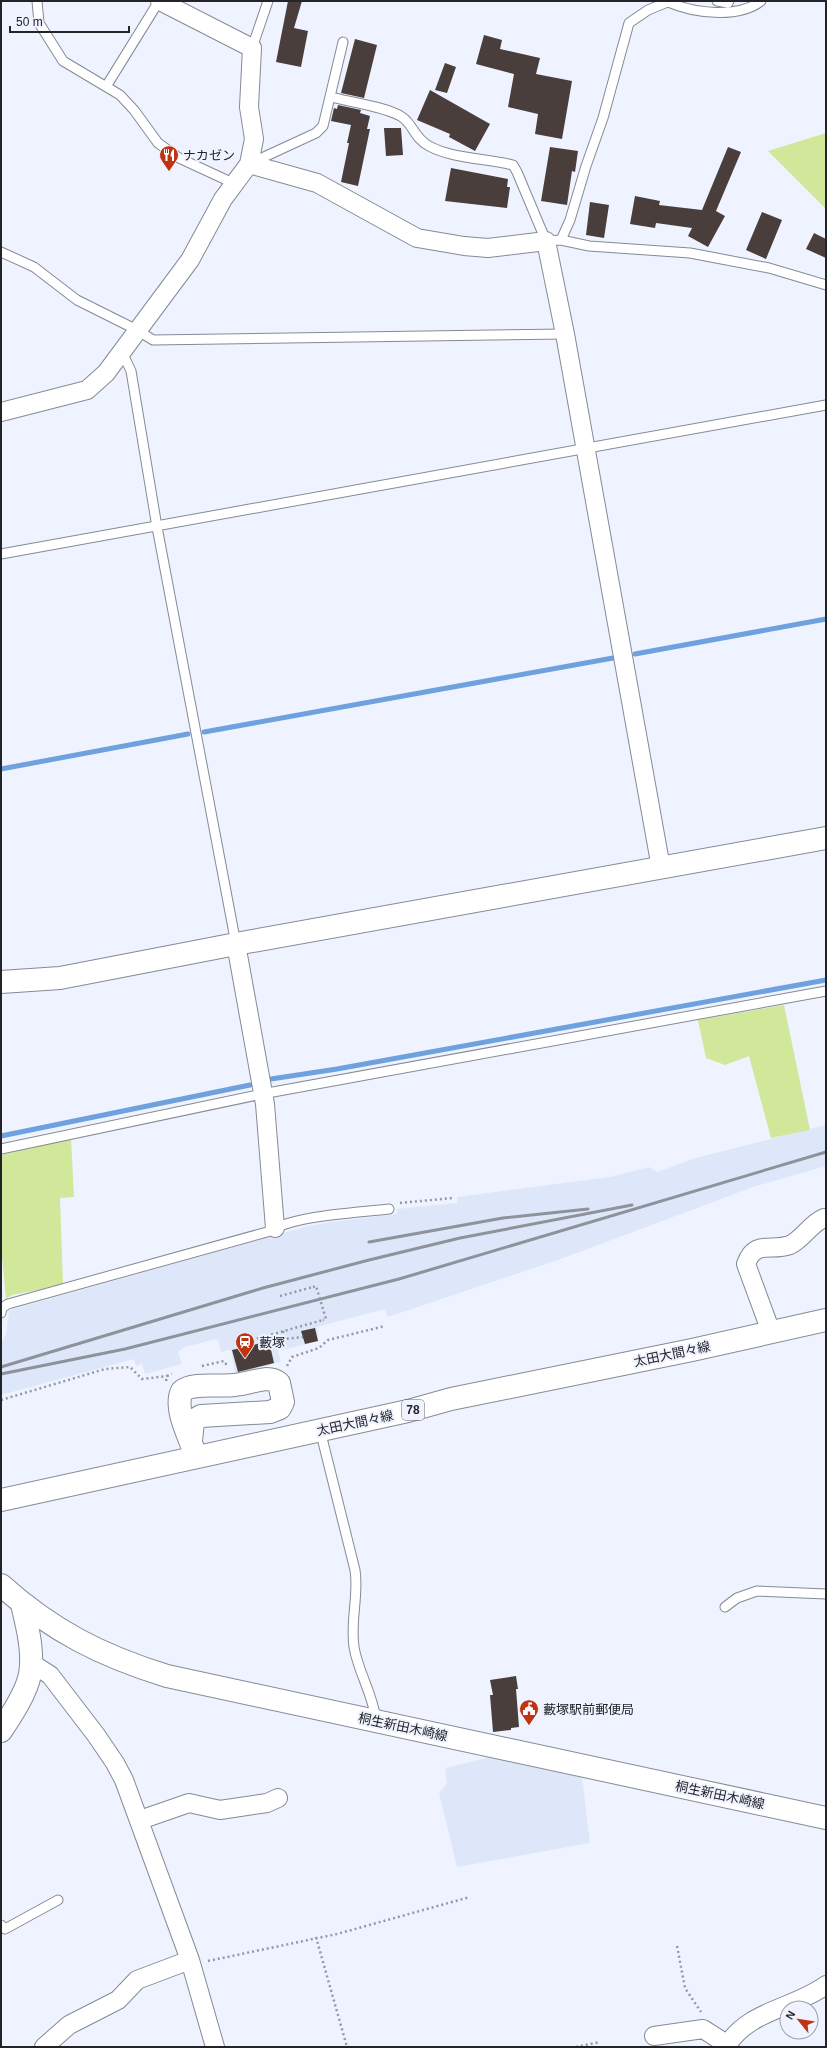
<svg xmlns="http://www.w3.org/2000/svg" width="827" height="2048" font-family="Arial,'Noto Sans JP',sans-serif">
<rect width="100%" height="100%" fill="#eef3ff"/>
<path fill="#dee7f9" d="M826 1125V1166L753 1187 558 1260 388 1317 385 1309 317 1327 319 1341 278 1351 281 1362 235 1374 231 1350 221 1352 218 1340H212L185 1347 178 1352 182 1364 160 1370 145 1374 142 1364 136 1366 134 1359 1 1395V1344L6 1334 9 1311 14 1309 304 1227 331 1222 397 1214V1209L457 1203V1197L610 1177 649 1167 657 1172 696 1158Z
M491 1757 582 1776 590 1843 457 1867 439 1793 447 1784 445 1768Z"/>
<path fill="#d1e799" d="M826 133V209L768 151Z
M784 1005 810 1130 771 1138 749 1056 725 1065 706 1058 698 1020Z
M71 1139 74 1197 60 1198 63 1285 12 1295 6 1299 1 1246V1155Z"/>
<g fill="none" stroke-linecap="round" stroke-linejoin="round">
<path stroke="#6ea1de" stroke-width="5" d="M635 654 826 619
M204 732 613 658
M1 769 188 734
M271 1079 337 1069 826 980
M1 1136 250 1085"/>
</g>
<path fill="#493e3b" d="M288 1H302L294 28 308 31 301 67 276 62Z
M484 35 502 40 500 49 540 58 536 74 572 81 562 139 535 134 538 114 508 107 514 74 476 64Z
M355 39 377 45 364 98 341 93Z
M445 63 456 67 447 93 435 90Z
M430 90 490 124 475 151 449 137 450 134 417 120Z
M338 105 361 110 360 113 370 116 367 129H370L358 186 341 182 349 143H347L351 125 331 121 334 108 337 109Z
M384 128H401L403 155 386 156Z
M550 147 578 151 575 172 572 171 567 205 541 201Z
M728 147 741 152 716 211 725 216 708 247 688 236 692 228 656 223 655 228 630 224 635 196 660 201 659 205 702 210Z
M451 168 508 179 507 187H510L507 208 445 201Z
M590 202 609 205 604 238 586 235Z
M762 212 782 220 766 259 746 250Z
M814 233 826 239V258L806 249Z
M315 1328 318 1341 305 1344 301 1331Z
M269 1341 274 1363 238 1372 232 1350Z
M516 1676 518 1689H516L519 1727 511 1728V1730L493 1732 490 1695H493L490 1680Z"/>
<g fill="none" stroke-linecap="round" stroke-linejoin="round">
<g stroke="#858a94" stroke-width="11">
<path id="lane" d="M37 1 39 23 63 61 120 95 134 110 158 143 179 158 233 183
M717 1 728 3 729 1
M668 2C693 13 738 19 761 1
M252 48 268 1
M107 85 159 1
M331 97C350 102 387 107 402 117 413 124 414 138 429 146 453 159 486 158 513 165L517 172 546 241 561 240 589 246 690 253 769 268 826 285
M251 163 316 133 323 126 343 42
M561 240 570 220 586 166 603 118 629 23 648 10 670 1
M1 252 34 267 77 300 137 330 153 340 565 334
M122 352 131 371 157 527 236 944
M1 554 826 405
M1 1149 262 1094 826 991
M1 1313 2 1308 8 1304 267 1232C296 1215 355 1213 389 1209
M320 1430 355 1570C359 1595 350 1621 354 1647 358 1672 373 1694 376 1720
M725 1607 737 1598 757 1591 826 1594
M1 1925 5 1929 58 1900"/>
</g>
<g stroke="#858a94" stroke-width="20">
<path id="street" d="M249 164 317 183 417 238 464 246 488 248 546 241 565 334 661 868
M1 412 87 390 106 373 190 260 223 199 249 164 254 139 249 107 252 48 160 1
M236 944 265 1104 275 1228
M771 1332 746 1264C755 1239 771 1252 790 1245 803 1239 810 1224 824 1218
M31 1663 50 1675 96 1735 115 1763 124 1780 190 1960 215 2047
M140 1820 189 1803 220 1810 267 1803 278 1798
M654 2036 703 2029 728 2045
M44 2047 69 2025 118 2000 137 1980 190 1960
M726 2047C748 2010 793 2009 826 1985"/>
</g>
<g stroke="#858a94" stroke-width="24">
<path id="secondary" d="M1 982 60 978 236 944 826 838
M191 1441 193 1421 201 1416 270 1412 280 1408 283 1402 279 1383C275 1380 272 1379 267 1379 256 1380 245 1384 234 1385 220 1387 193 1382 182 1391 173 1409 191 1439 196 1457
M1 1585C52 1631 102 1656 167 1676L826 1818
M1 1731C11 1716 27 1692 30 1674 34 1651 27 1626 22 1604"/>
</g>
<g stroke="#858a94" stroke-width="24">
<path id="primary" d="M1 1500 408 1411 451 1399 692 1350 826 1320"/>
</g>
<path stroke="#9498a0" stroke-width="2.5" stroke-dasharray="2 3" stroke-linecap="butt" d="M400 1203 452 1198
M280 1296 313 1287
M283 1331 285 1339 303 1337
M251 1336 253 1345
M252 1340 323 1320
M202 1366 224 1361 228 1367
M287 1366 292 1357 319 1348 328 1340 385 1326
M166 1381 167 1376 172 1374
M1 1400 105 1369 130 1367 142 1379 167 1376
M316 1937 347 2047
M677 1946 685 1988 701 2012
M208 1961 337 1934 470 1897
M576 2047 600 2042"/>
<use href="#lane" stroke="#fff" stroke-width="9"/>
<use href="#street" stroke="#fff" stroke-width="18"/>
<use href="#secondary" stroke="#fff" stroke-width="22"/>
<use href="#primary" stroke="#fff" stroke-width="22"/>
<path stroke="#8e929a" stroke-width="3" d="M369 1242 503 1218 588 1209
M1 1367 263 1288 369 1260 460 1238 632 1205
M1 1374 125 1349 399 1279 826 1152"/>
<path stroke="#9498a0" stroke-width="2.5" stroke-dasharray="2 3" stroke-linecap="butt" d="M313 1287 316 1286 326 1319 323 1320"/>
</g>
<defs>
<g id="restaurant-pin" transform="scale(1)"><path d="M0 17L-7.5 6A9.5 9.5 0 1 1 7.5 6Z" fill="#bf3513" stroke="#eef3ff"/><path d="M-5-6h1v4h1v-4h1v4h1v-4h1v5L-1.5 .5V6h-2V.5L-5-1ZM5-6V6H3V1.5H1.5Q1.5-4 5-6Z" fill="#fff"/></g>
<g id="station-pin" transform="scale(1)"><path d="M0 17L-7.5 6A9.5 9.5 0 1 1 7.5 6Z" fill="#bf3513" stroke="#eef3ff"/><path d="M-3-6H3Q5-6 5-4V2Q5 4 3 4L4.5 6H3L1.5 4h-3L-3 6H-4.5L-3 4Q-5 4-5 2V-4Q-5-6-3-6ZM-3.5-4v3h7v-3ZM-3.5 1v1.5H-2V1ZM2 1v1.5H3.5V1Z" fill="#fff"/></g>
<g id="civic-pin" transform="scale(1)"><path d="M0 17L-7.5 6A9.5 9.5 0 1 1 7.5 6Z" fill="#bf3513" stroke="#eef3ff"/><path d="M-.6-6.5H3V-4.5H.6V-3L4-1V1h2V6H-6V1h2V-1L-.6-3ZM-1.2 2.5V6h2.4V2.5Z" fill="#fff"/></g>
</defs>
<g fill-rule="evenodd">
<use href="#restaurant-pin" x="169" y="155"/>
<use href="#station-pin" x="245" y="1342"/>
<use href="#civic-pin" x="529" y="1709"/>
</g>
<g text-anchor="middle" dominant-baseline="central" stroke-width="4" stroke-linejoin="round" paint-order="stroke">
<rect fill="#eef3ff" stroke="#5f6268" stroke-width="1" x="402" y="1400" width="22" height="20" rx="3"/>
<g font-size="12" font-weight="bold" fill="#222428">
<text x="413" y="1410">78</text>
</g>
<g font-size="13" fill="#222428" stroke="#eef3ff" text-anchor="start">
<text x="183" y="155">ナカゼン</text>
<text x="259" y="1342">藪塚</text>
<text x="543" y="1709">藪塚駅前郵便局</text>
</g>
<g font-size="13" fill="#222428" stroke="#eef3ff">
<text transform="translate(672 1354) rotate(-12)">太田大間々線</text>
<text transform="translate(355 1423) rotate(-12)">太田大間々線</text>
<text transform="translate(403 1727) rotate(12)">桐生新田木崎線</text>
<text transform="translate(720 1795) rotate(12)">桐生新田木崎線</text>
</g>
</g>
<rect width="827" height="2048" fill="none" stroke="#222428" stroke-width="4"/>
<g transform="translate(799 2020) rotate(300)"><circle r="19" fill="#eef3ff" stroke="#9ca0a9"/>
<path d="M0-3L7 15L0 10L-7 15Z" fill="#bf3513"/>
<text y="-6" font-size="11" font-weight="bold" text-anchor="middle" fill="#222428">N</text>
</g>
<path d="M10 26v6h119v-6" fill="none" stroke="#222428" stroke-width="2"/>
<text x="16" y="26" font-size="12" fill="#222428" stroke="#eef3ff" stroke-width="3" paint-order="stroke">50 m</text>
</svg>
